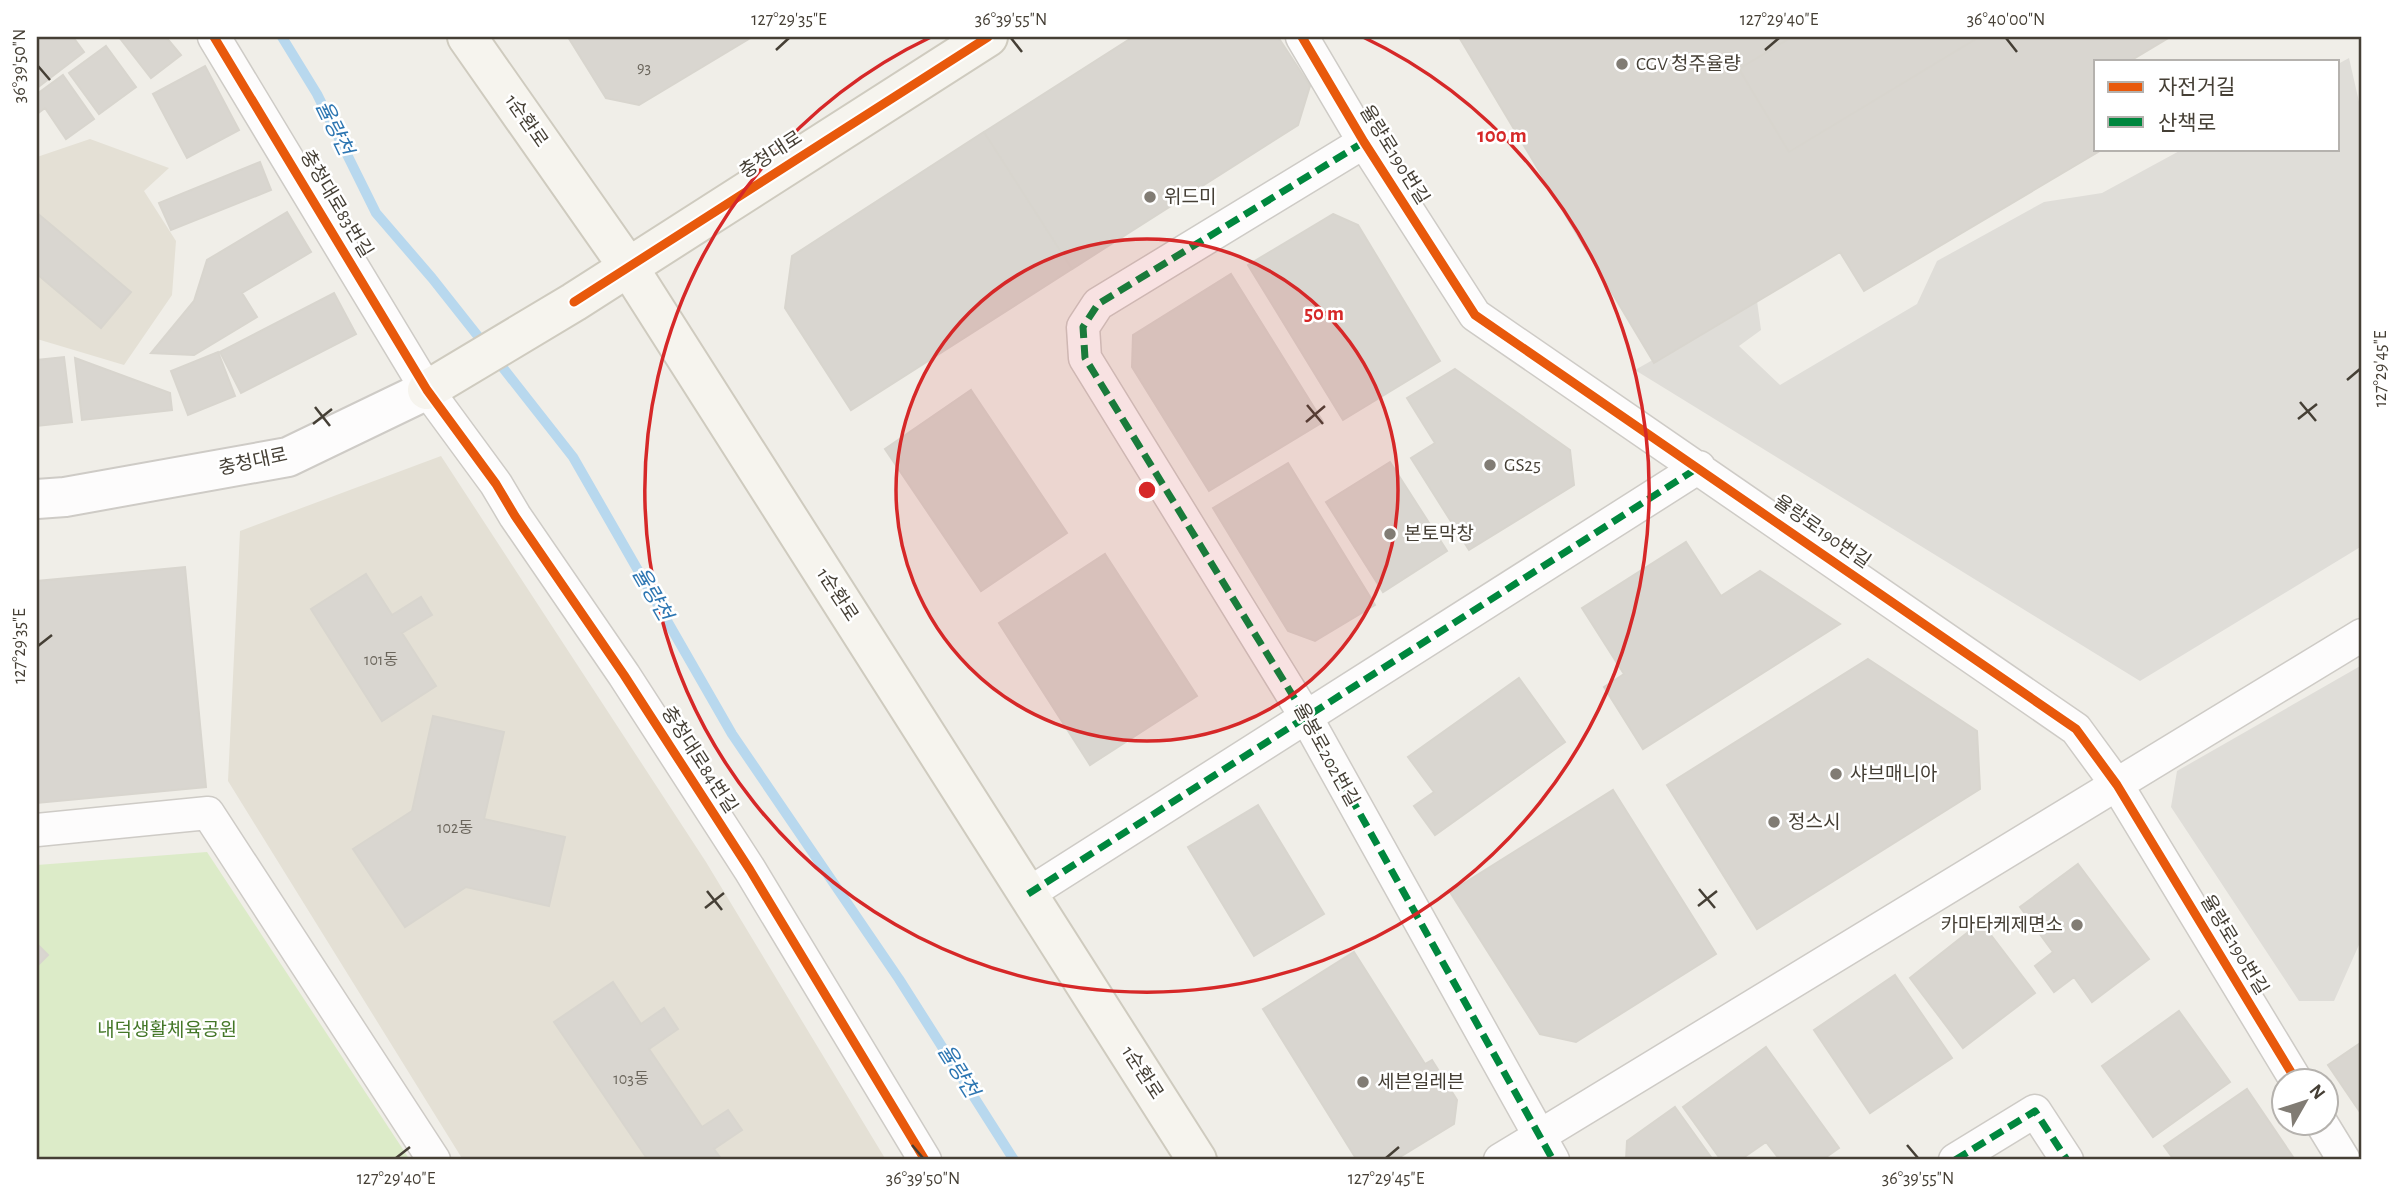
<svg xmlns="http://www.w3.org/2000/svg" width="2399" height="1197" font-family="'Alegreya Sans','Noto Sans KR',sans-serif">
<rect width="100%" height="100%" fill="#f0eee8"/>
<path fill="#e4e0d5" d="M90 139 169 168 144 191 176 241 172 295 124 365 37 339V157Z
M441 456 706 862 886 1160H463L228 781 240 531Z"/>
<path fill="#dcebc8" d="M207 852 410 1160H37V865Z"/>
<path fill="#dfddd8" d="M2349 58 2362 115V546L2140 681 1635 370 1757 301 1761 330 1739 346 1780 385 1917 304 1937 261 2044 202 2102 193 2183 149H2338V64Z
M2362 665V938L2334 1001H2299L2171 807 2177 771Z"/>
<g fill="none" stroke-linecap="round" stroke-linejoin="round">
<path stroke="#b8d8ee" stroke-width="10" d="M282 37 317 94 376 213 432 278 485 345
M496 359 573 457 732 734 899 979 1014 1160"/>
</g>
<path fill="#d9d6d0" stroke="#d8d5ce" stroke-width="2" d="M37 37H73L84 52 37 88Z
M119 37H166L181 55 151 78Z
M568 37H752L639 105 606 98Z
M1133 37H1278L1310 86 1298 125 1072 269 984 132Z
M1459 37H2170L2130 61H2096V149H2103L1864 291 1840 252 1654 363Z
M1792 37H1979L1789 152 1739 69Z
M106 46 136 87 99 114 69 73Z
M205 66 239 130 187 158 153 94Z
M63 75 94 119 66 139 45 108 37 114V94Z
M984 132 1072 269 851 410 785 308 792 256Z
M260 162 271 190 171 230 159 203Z
M287 212 311 252 242 293 257 317 194 355 151 353 194 301 207 260Z
M37 213 131 292 101 328 37 274Z
M1333 214 1358 225 1440 361 1343 420 1248 265Z
M1231 274 1323 422 1209 491 1132 367 1133 335Z
M334 293 356 334 241 393 220 352Z
M218 352 235 396 188 415 171 371Z
M64 357 72 422 37 426V360Z
M75 358 170 393 172 410 82 420Z
M1455 369 1570 450 1574 485 1469 550 1411 458 1435 443 1407 398Z
M971 390 1067 533 981 591 885 449Z
M1390 462 1447 551 1383 592 1326 502Z
M1288 463 1375 605 1315 641 1288 631 1213 508Z
M1686 542 1721 596 1760 571 1840 624 1643 749 1604 687 1624 674 1582 608Z
M1105 554 1197 696 1090 765 999 623Z
M185 567 206 787 37 803V581Z
M366 574 392 615 421 597 432 615 402 633 436 686 382 721 311 609Z
M1868 659 1977 731 1980 789 1757 929 1667 785Z
M1519 678 1565 742 1435 835 1414 806 1434 792 1408 757Z
M433 716 504 732 484 819 565 837 549 906 466 887 405 927 353 849 412 811Z
M1613 790 1716 954 1576 1042 1540 1034 1450 892Z
M1258 805 1324 914 1254 956 1188 847Z
M2078 864 2149 959 2092 1002 2074 977 2054 992 2035 966 2053 952 2020 907Z
M1981 922 2035 993 1963 1048 1910 978Z
M37 944 48 955 37 966Z
M1354 952 1425 1064 1432 1060 1457 1100 1454 1124 1395 1160H1363L1355 1157 1263 1009Z
M1895 975 1952 1058 1870 1113 1814 1030Z
M613 982 641 1024 664 1008 678 1029 649 1049 702 1127 728 1110 742 1130 714 1149 722 1160H648L554 1022Z
M2179 1011 2230 1082 2153 1137 2102 1066Z
M2362 1042V1115L2328 1065Z
M1766 1047 1839 1148 1822 1160H1780L1766 1142 1740 1160H1721L1683 1107Z
M2247 1089 2295 1160H2174L2164 1146Z
M1675 1107 1713 1160H1626L1627 1141Z"/>
<g fill="none" stroke-linecap="round" stroke-linejoin="round">
<g stroke="#cecbc6" stroke-width="35">
<path id="minor" d="M214 37 427 390 496 484 515 516 624 675 750 870 925 1160
M1302 37 1364 142 1475 315 2076 729 2117 785 2297 1082
M1364 142 1098 304 1083 327 1085 358 1306 717 1553 1160
M37 830 208 813 434 1160
M1028 894 1699 467
M2322 1124 2344 1160
M1500 1160 2362 635
M1955 1160 2035 1111 2067 1160"/>
</g>
<g stroke="#cecbc6" stroke-width="42">
<path id="tertiary" d="M37 499 65 497 288 457 427 390"/>
</g>
<g stroke="#cfcbbf" stroke-width="42">
<path id="secondary" d="M467 37 629 268 1197 1160
M427 390 574 302 988 37"/>
</g>
<use href="#minor" stroke="#fdfcfc" stroke-width="32"/>
<use href="#tertiary" stroke="#fdfcfc" stroke-width="38"/>
<use href="#secondary" stroke="#f6f4ee" stroke-width="38"/>
<path stroke="#00873e" stroke-width="7" stroke-dasharray="14 7" stroke-linecap="butt" d="M1364 142 1098 304 1083 327 1085 358 1306 717 1553 1160
M1028 894 1699 467
M1955 1160 2035 1111 2067 1160"/>
<g stroke="#fff" stroke-width="13">
<path id="cycleway" d="M214 37 427 390 496 484 515 516 624 675 750 870 925 1160
M1302 37 1364 142 1475 315 2076 729 2117 785 2297 1082
M574 302 988 37"/>
</g>
<use href="#cycleway" stroke="#e8590c" stroke-width="9"/>
</g>
<path fill="none" stroke="#453f35" stroke-width="2.5" d="M1011 38 1022 52M2006 38 2017 52M776 50 789 38M1765 50 1779 38M38 66 50 80M2347 380 2360 369M2300 402 2316 421M1307 405 1323 424M315 407 330 426M2298 419 2317 404M1306 422 1325 406M313 424 332 409M38 646 52 635M1699 889 1715 908M707 891 722 910M1698 906 1717 891M705 908 724 893M912 1145 923 1158M1907 1145 1918 1158M396 1158 410 1147M1386 1158 1399 1147"/>
<circle cx="1147" cy="490" r="251" fill="#d62828" fill-opacity=".12"/>
<g fill="none" stroke="#d62828" stroke-width="3.5">
<circle cx="1147" cy="490" r="251"/>
<path d="M1363 37A502 502 0 1 1 931 37"/>
</g>
<g fill="#817c74" stroke="#fff" stroke-width="2.5">
<circle cx="1622" cy="64" r="7"/>
<circle cx="1150" cy="197" r="7"/>
<circle cx="1490" cy="465" r="7"/>
<circle cx="1390" cy="534" r="7"/>
<circle cx="1836" cy="774" r="7"/>
<circle cx="1774" cy="822" r="7"/>
<circle cx="2077" cy="925" r="7"/>
<circle cx="1363" cy="1082" r="7"/>
</g>
<g text-anchor="middle" dominant-baseline="central" stroke-width="5" stroke-linejoin="round" paint-order="stroke">
<g font-size="16" fill="#6b665c">
<text x="644" y="68">93</text>
<text x="381" y="660">101동</text>
<text x="455" y="828">102동</text>
<text x="631" y="1079">103동</text>
</g>
<g font-size="19" fill="#453f35" stroke="#fff" text-anchor="start">
<text x="1636" y="64">CGV 청주율량</text>
<text x="1164" y="197">위드미</text>
<text x="1504" y="465">GS25</text>
<text x="1404" y="534">본토막창</text>
<text x="1850" y="774">샤브매니아</text>
<text x="1788" y="822">정스시</text>
<text x="2063" y="925" text-anchor="end">카마타케제면소</text>
<text x="1377" y="1082">세븐일레븐</text>
</g>
<g font-size="19" fill="#453f35" stroke="#fff">
<text transform="translate(526 121) rotate(55)">1순환로</text>
<text transform="translate(771 155) rotate(-33)">충청대로</text>
<text transform="translate(1394 155) rotate(58)">율량로190번길</text>
<text transform="translate(336 204) rotate(59)">충청대로83번길</text>
<text transform="translate(253 462) rotate(-12)">충청대로</text>
<text transform="translate(1822 532) rotate(35)">율량로190번길</text>
<text transform="translate(837 595) rotate(57)">1순환로</text>
<text transform="translate(1326 755) rotate(61)">율봉로202번길</text>
<text transform="translate(699 760) rotate(57)">충청대로84번길</text>
<text transform="translate(2234 945) rotate(59)">율량로190번길</text>
<text transform="translate(1142 1073) rotate(57)">1순환로</text>
</g>
<g font-size="19" fill="#447728" stroke="#fff">
<text x="167" y="1030">내덕생활체육공원</text>
</g>
<g font-size="21" font-style="italic" fill="#2d76b2" stroke="#fff">
<text transform="translate(334 128) rotate(64)">율량천</text>
<text transform="translate(652 594) rotate(60)">율량천</text>
<text transform="translate(958 1071) rotate(58)">율량천</text>
</g>
</g>
<circle cx="1147" cy="490" r="10" fill="#d62828" stroke="#fff" stroke-width="3.5"/>
<g font-size="21" text-anchor="middle" font-weight="bold" fill="#d62828" stroke="#fff" stroke-width="5" stroke-linejoin="round" paint-order="stroke">
<text x="1502" y="142">100 m</text>
<text x="1324" y="320">50 m</text>
</g>
<rect width="2399" height="1197" fill="none" stroke="#ffffff" stroke-width="77"/>
<rect x="2094" y="60" width="245" height="91" fill="#ffffff" stroke="#b5b2ae" stroke-width="2"/>
<rect x="2108" y="82" width="35" height="10" fill="#e8590c" stroke="#b5b2ae" stroke-width="2"/>
<text x="2158" y="94" font-size="21" fill="#453f35">자전거길</text>
<rect x="2108" y="117" width="35" height="10" fill="#00873e" stroke="#b5b2ae" stroke-width="2"/>
<text x="2158" y="130" font-size="21" fill="#453f35">산책로</text>
<g transform="translate(2305 1102) rotate(51)"><circle r="33" fill="#ffffff" stroke="#b5b2ae" stroke-width="2"/>
<path d="M0-5L12 26L0 18L-12 26Z" fill="#817c74"/>
<text y="-10" font-size="19" font-weight="bold" text-anchor="middle" fill="#453f35">N</text>
</g>
<rect x="38" y="38" width="2322" height="1120" fill="none" stroke="#453f35" stroke-width="2.5"/>
<g font-size="18" text-anchor="middle" fill="#453f35">
<text x="789" y="25">127°29'35"E</text>
<text x="1011" y="25">36°39'55"N</text>
<text x="1779" y="25">127°29'40"E</text>
<text x="2006" y="25">36°40'00"N</text>
<text transform="translate(19 66) rotate(-90)" y="6">36°39'50"N</text>
<text transform="translate(2380 369) rotate(-90)" y="6">127°29'45"E</text>
<text transform="translate(19 646) rotate(-90)" y="6">127°29'35"E</text>
<text x="396" y="1184">127°29'40"E</text>
<text x="923" y="1184">36°39'50"N</text>
<text x="1386" y="1184">127°29'45"E</text>
<text x="1918" y="1184">36°39'55"N</text>
</g>
</svg>
